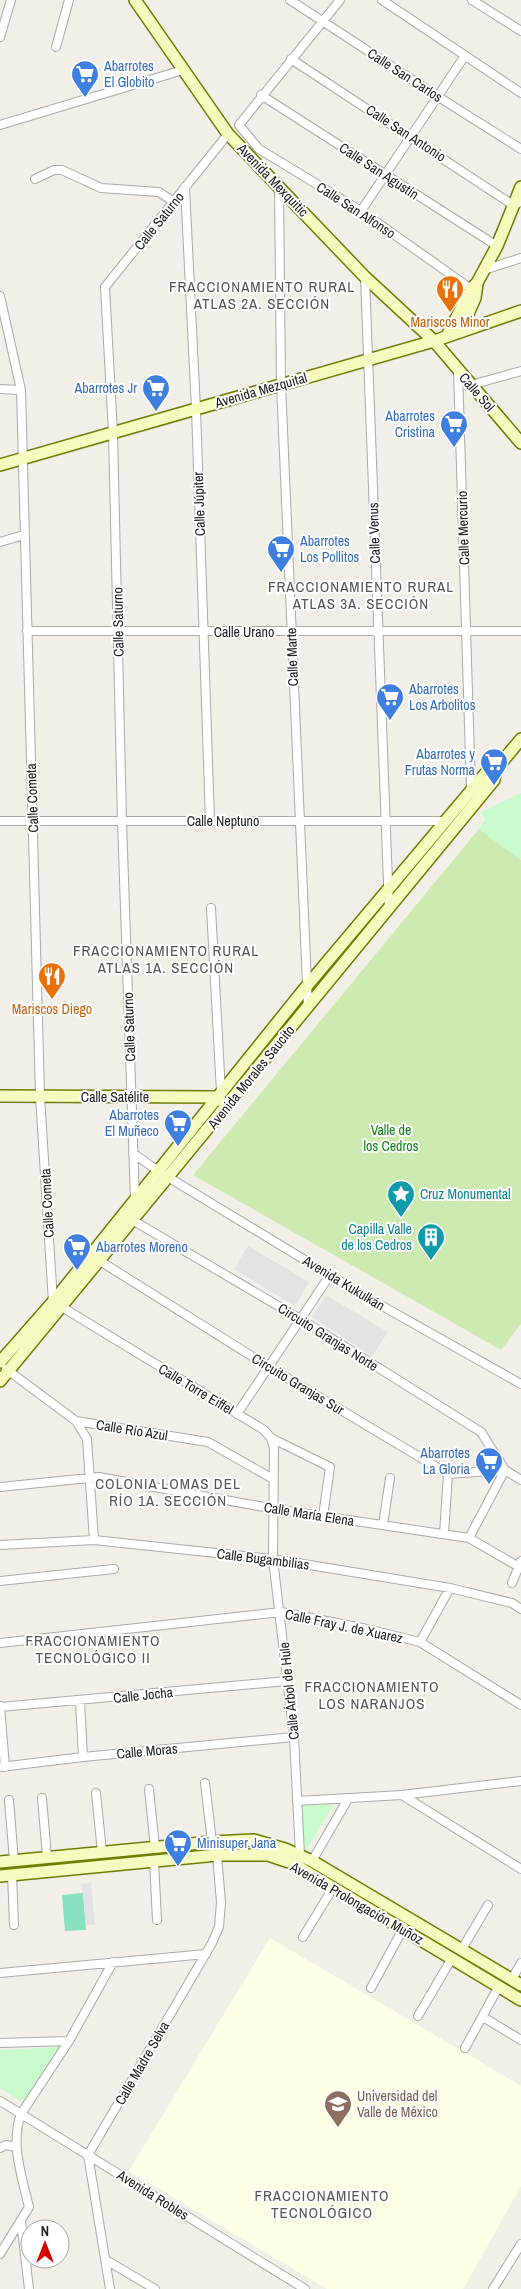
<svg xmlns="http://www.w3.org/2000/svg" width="521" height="2289" font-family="'Archivo Narrow',sans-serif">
<rect width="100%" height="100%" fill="#f2efe9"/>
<path fill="#ffffe5" d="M270 1938 521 2086V2186L463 2289H327L129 2171Z"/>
<path fill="#cdebb0" d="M479 829 521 860V1324L501 1350 193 1175Z"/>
<path fill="#c8facc" d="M521 793V860L479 829 485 819 481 812Z
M334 1804 305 1853 301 1806Z
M60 2047 25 2104 0 2088V2050Z"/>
<path fill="#88e0be" d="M83 1893 86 1930 65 1931 62 1895Z"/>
<path fill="#e2e2e2" d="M248 1246 309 1282 295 1306 234 1269Z
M326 1295 388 1332 372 1356 312 1317Z
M91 1883 95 1925H86L83 1893 80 1884Z"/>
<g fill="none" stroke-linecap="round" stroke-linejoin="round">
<g stroke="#a9a9a9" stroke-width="10">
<path id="street" d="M290 0 437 96 521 149
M340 0 239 125 259 149 361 211 474 291
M382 0 521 93
M472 0 521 31
M0 37 11 0
M56 47 69 0
M291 59 513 205 521 202
M261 95 497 246
M0 125 183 70
M35 179 54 170H62L101 188 159 192 174 202
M185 187 196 409 210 821
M279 187 281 384 308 1007
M361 211 464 57
M484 270 521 258
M365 277 389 909
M0 296 21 390 40 1096 53 1302
M458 370 471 790
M471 385 521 371
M0 389 21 390
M0 542 24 535
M27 631H521
M0 821H446
M211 908 221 1092
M133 1153 158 1171 361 1294 521 1384
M135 1200 122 821 113 433 105 287 228 134
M134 1221 302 1320 481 1432 505 1470 521 1480
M100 1261 269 1367 448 1474 505 1470
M62 1307 264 1430 271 1438 330 1467 323 1516
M6 1369 76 1421 208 1442 273 1479
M237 1414 330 1275
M76 1421 87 1439 94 1540
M271 1438 274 1448 273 1559 294 1737 300 1855
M0 1487 99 1477 275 1509 469 1538 521 1568
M383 1525 390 1478
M444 1534 448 1474
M469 1538 505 1470
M0 1545 94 1540 273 1559 450 1588 512 1603 521 1609
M0 1581 114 1569
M512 1583 521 1561
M420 1642 450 1588
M0 1643 281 1612 367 1629 420 1642 521 1705
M80 1701 83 1757
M0 1706 5 1767
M0 1707 287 1681
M0 1767 83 1757 294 1737
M149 1789 155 1848
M96 1793 102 1852
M402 1795 521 1869
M42 1798 47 1857
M9 1800 14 1861
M297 1801 402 1795 521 1781
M154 1861 157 1920
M312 1861 348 1799
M12 1874 14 1925
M303 1937 333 1888
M462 1949 488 1905
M0 1973 206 1954
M512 1979 521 1963
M371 1988 404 1927
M418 2016 452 1958
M483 2017 521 2040
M0 2043 69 2041
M465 2048 499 1986
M0 2101 305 2289
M0 2148 6 2145 16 2147
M21 2221 29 2289
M0 2254 29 2207C22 2177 10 2144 21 2114L69 2041 113 1962
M106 2260 155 2289
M110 2289 88 2155 212 1943 219 1927 221 1902 217 1855 212 1842 205 1783
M493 2289 521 2244"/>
</g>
<g stroke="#707d05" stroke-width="14">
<path id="secondary" d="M135 0 228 134 365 277 434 341 521 443
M460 332 475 298 477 284
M447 336 471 289 477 283 497 246 521 187
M0 465 434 341 521 311
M0 1096 217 1097 220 1100
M0 1362 53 1302 306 987 485 774 496 769 521 739
M0 1381 494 780 496 769
M0 1862 212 1842 254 1840 285 1849 312 1861 521 1985
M0 1876 217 1855H268L292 1863 521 2000"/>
</g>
<use href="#street" stroke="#fff" stroke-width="8"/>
<use href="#secondary" stroke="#f7fabf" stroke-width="11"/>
</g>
<defs>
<g id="supermarket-pin" transform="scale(1.4375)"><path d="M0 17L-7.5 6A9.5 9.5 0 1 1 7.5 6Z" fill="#3f7fe0" stroke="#fff"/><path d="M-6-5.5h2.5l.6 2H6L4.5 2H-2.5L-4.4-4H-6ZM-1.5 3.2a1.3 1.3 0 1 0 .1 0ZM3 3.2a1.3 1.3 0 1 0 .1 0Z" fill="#fff"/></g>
<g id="restaurant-pin" transform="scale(1.4375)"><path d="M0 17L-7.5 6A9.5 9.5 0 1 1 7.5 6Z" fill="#e8710a" stroke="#fff"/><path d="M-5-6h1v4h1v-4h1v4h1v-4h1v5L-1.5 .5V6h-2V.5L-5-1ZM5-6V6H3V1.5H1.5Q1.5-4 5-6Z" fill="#fff"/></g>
<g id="sight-pin" transform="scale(1.4375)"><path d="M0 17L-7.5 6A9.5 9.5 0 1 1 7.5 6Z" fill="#0f9aa8" stroke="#fff"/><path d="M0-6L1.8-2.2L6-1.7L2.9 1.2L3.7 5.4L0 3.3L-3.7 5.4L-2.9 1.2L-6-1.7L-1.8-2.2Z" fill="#fff"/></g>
<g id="building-pin" transform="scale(1.4375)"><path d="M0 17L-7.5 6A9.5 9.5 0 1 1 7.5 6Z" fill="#0f9aa8" stroke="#fff"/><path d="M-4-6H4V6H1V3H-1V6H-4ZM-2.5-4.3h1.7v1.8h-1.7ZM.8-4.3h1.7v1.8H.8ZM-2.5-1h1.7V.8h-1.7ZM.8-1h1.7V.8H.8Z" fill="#fff"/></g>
<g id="university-pin" transform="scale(1.4375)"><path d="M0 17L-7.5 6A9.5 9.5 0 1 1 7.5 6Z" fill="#8d6e63" stroke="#fff"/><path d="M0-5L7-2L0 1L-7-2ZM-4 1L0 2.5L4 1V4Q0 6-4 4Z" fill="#fff"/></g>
</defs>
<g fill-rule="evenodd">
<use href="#supermarket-pin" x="85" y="74"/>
<use href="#restaurant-pin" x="450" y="289"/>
<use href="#supermarket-pin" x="156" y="388"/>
<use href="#supermarket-pin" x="454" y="424"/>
<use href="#supermarket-pin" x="281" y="549"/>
<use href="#supermarket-pin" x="390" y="697"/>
<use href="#supermarket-pin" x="494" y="762"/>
<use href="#restaurant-pin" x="52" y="976"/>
<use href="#supermarket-pin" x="178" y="1123"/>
<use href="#sight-pin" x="401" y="1194"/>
<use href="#building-pin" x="431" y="1237"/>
<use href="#supermarket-pin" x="77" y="1247"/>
<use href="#supermarket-pin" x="489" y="1461"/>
<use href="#supermarket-pin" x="178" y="1843"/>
<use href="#university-pin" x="338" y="2104"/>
</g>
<g text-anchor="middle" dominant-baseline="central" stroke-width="4" stroke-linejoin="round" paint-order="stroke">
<g font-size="14" fill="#366cbe" stroke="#fff" text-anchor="start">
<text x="104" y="66">Abarrotes<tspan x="104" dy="16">El Globito</tspan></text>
<text x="137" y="388" text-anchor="end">Abarrotes Jr</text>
<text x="435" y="416" text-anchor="end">Abarrotes<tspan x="435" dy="16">Cristina</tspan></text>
<text x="300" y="541">Abarrotes<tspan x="300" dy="16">Los Pollitos</tspan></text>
<text x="409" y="689">Abarrotes<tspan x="409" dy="16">Los Arbolitos</tspan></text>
<text x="475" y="754" text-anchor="end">Abarrotes y<tspan x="475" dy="16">Frutas Norma</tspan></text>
<text x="159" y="1115" text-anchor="end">Abarrotes<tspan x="159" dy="16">El Muñeco</tspan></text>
<text x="96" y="1247">Abarrotes Moreno</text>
<text x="470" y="1453" text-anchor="end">Abarrotes<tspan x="470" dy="16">La Gloria</tspan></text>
<text x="197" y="1843">Minisuper Jana</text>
</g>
<g font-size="14" fill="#222" stroke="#fff">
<text transform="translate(405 75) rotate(33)">Calle San Carlos</text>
<text transform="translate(406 133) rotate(33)">Calle San Antonio</text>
<text transform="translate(379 171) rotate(33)">Calle San Agustín</text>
<text transform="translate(273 180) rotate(46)">Avenida Mexquitic</text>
<text transform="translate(356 210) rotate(33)">Calle San Alfonso</text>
<text transform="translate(159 221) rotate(-51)">Calle Saturno</text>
<text transform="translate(261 390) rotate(-16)">Avenida Mezquital</text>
<text transform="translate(477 392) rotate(49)">Calle Sol</text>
<text transform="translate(199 504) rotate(-92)">Calle Júpiter</text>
<text transform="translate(463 528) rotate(-92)">Calle Mercurio</text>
<text transform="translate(374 533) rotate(-92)">Calle Venus</text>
<text transform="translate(118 622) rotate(-91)">Calle Saturno</text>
<text x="244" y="632">Calle Urano</text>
<text transform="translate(292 657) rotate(-92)">Calle Marte</text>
<text transform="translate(32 798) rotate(-92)">Calle Cometa</text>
<text x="223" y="821">Calle Neptuno</text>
<text transform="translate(129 1027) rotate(-92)">Calle Saturno</text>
<text transform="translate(251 1077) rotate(-51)">Avenida Morales Saucito</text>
<text x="115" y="1097">Calle Satélite</text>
<text transform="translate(47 1203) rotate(-93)">Calle Cometa</text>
<text transform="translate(344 1283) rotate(31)">Avenida Kukulkán</text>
<text transform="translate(328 1337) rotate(32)">Circuito Granjas Norte</text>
<text transform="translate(298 1384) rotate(31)">Circuito Granjas Sur</text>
<text transform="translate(196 1389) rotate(31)">Calle Torre Eiffel</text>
<text transform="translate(132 1430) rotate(9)">Calle Río Azul</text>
<text transform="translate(309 1514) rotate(9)">Calle María Elena</text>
<text transform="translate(263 1559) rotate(7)">Calle Bugambilias</text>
<text transform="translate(344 1626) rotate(12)">Calle Fray J. de Xuarez</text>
<text transform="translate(289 1691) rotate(-96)">Calle Árbol de Hule</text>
<text transform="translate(143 1695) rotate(-6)">Calle Jocha</text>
<text transform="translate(147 1751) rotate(-5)">Calle Moras</text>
<text transform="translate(357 1903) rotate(30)">Avenida Prolongación Muñoz</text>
<text transform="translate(142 2063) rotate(-60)">Calle Madre Selva</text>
<text transform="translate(153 2195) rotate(32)">Avenida Robles</text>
</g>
<g font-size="14" fill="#c56008" stroke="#fff">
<text x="450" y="322">Mariscos Minor</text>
<text x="52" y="1009">Mariscos Diego</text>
</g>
<g font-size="14" fill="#0c8416" stroke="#fff">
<text x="391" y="1130">Valle de<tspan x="391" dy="16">los Cedros</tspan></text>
</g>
<g font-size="14" fill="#0d838f" stroke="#fff" text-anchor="start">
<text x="420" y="1194">Cruz Monumental</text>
<text x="412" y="1229" text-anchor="end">Capilla Valle<tspan x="412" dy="16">de los Cedros</tspan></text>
</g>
<g font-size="14" fill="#785e54" stroke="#fff" text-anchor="start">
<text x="357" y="2096">Universidad del<tspan x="357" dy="16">Valle de México</tspan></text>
</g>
<g font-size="15" letter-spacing="1" fill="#555" stroke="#fff">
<text x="262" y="286">FRACCIONAMIENTO RURAL<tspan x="262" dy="17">ATLAS 2A. SECCIÓN</tspan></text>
<text x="361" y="586">FRACCIONAMIENTO RURAL<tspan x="361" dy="17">ATLAS 3A. SECCIÓN</tspan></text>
<text x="166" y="950">FRACCIONAMIENTO RURAL<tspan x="166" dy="17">ATLAS 1A. SECCIÓN</tspan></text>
<text x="168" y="1483">COLONIA LOMAS DEL<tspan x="168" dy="17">RÍO 1A. SECCIÓN</tspan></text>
<text x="93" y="1640">FRACCIONAMIENTO<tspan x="93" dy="17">TECNOLÓGICO II</tspan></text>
<text x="372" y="1686">FRACCIONAMIENTO<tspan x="372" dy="17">LOS NARANJOS</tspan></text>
<text x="322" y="2195">FRACCIONAMIENTO<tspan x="322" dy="17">TECNOLÓGICO</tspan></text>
</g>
</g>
<g transform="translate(45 2244)"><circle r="24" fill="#ffffff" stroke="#a7a7a7"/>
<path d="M0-4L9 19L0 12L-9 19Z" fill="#d40000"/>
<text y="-8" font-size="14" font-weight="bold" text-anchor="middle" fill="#222222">N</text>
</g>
</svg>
